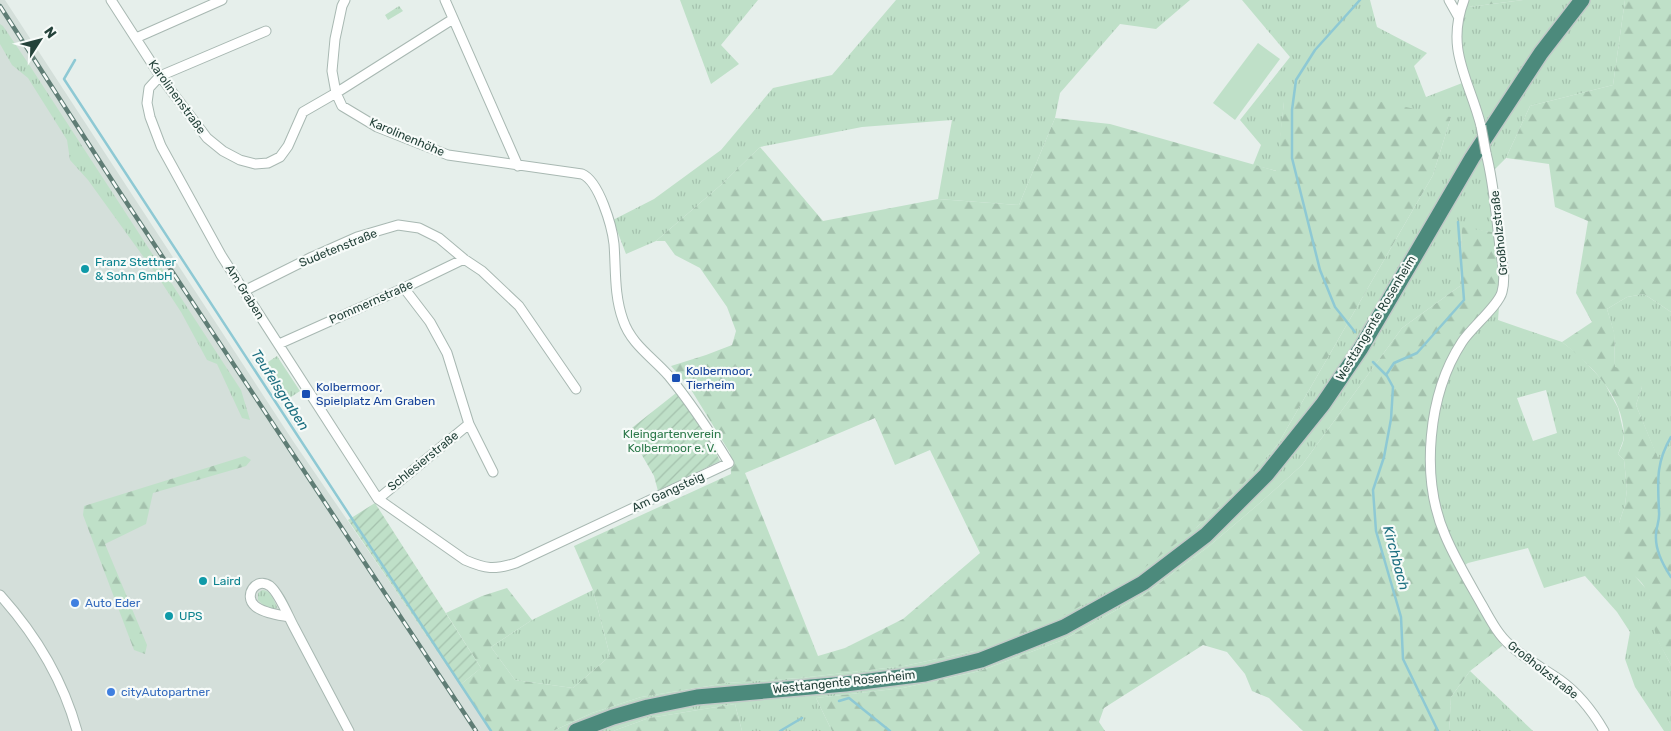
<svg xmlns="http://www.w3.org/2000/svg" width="1671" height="731" font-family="Rubik,sans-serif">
<defs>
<pattern id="grass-tufts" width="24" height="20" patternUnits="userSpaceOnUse" patternTransform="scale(1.25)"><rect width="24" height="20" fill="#bfe0c8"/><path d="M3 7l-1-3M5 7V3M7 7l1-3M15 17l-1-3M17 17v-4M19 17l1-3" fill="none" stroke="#a4c1ad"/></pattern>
<pattern id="forest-firs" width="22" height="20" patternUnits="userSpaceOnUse" patternTransform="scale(1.25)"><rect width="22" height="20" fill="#bfe0c8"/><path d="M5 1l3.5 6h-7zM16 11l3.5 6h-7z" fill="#a4c1ad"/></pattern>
<pattern id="garden-furrows" width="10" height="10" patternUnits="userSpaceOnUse" patternTransform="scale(1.25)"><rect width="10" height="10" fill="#bfe0c8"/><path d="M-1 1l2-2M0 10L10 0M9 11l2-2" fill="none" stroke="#a4c1ad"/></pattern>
</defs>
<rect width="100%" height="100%" fill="#e6efeb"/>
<path fill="#d4dfda" d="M0 0H5L293 441 492 731H0Z"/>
<path fill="url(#grass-tufts)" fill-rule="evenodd" d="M680 0H758L721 45 739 64 711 84Z
M896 0H1190L1156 29 1120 24 1060 93 1055 118 1019 205 938 199 952 120 862 127 760 147 722 184 656 241 626 254 613 220 654 199 721 150 773 88 832 75Z
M1242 0H1370L1377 27 1427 53 1414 66 1426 97 1470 80C1459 51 1458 40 1461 8L1523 0H1625L1613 85 1530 106 1506 158 1495 169 1497 233 1462 228 1460 286 1402 328 1302 465 1261 502 1208 547 1145 594 1063 640 980 671 903 688 816 698 832 731H742L735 704 649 718 613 731H553L592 713 641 697 727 683 800 678 904 666 974 651 1197 527 1242 484 1278 444 1433 175 1451 117 1284 102 1277 171 1253 165 1261 145 1240 120 1290 57Z
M399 6 403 11 388 20 385 15Z
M0 24 3 26 28 63 241 390 250 420 242 418 217 364 207 360 181 312 158 277 88 180 70 160 67 140 28 78 12 65 0 44Z
M1500 294 1498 320 1562 342 1579 355 1604 382 1618 408 1624 434 1623 441 1618 454 1624 460 1627 489 1625 505 1619 523 1634 575 1648 591 1658 640 1671 665V731H1664L1635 687 1625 659 1630 632 1617 612 1585 576 1544 588 1528 548 1468 563 1462 567 1436 516 1431 429 1452 359ZM1546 390 1557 433 1533 441 1517 398Z
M1644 294 1671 312V446L1658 459 1636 405 1642 387 1615 368 1614 333 1607 309 1627 297Z
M277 356 300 391 285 401 262 366Z
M262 590C271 590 273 599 277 607L276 609 264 606 258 600V593Z
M593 590 610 656 573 688 515 680 491 647 532 620Z
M1470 671 1533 731H1449L1451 697Z"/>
<path fill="url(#forest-firs)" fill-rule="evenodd" d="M1464 0H1523L1461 8Z
M1625 0H1671V312L1644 294 1627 297 1607 309 1614 332 1615 367 1636 373 1642 387 1636 405 1658 458 1671 446V665C1667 657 1662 649 1658 641 1648 616 1657 582 1624 571L1620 563 1619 523 1625 505 1627 489 1624 460 1618 454C1621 448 1624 442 1624 436 1624 396 1590 364 1562 342L1592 322 1576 293 1588 221 1555 207 1549 164 1506 158 1530 106 1613 85Z
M1356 96 1451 117 1433 175 1278 444 1242 485 1197 527 1135 575 1052 622 974 651 904 666 800 678 727 683 641 697 592 713 553 731H492L460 685 481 668 446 613 482 596 507 588 532 620 491 647 515 680 573 688 610 656 593 590 574 546 731 474 730 453 690 388 671 366 706 355 732 345 736 331 727 307 700 268 675 255 665 241H656L722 184 760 147 823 221 938 199 1019 205 1055 118 1110 124 1276 171 1284 102ZM875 418 895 465 930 450 980 553 903 619 845 648 818 656 745 473Z
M1462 227 1497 233 1500 294 1452 359 1431 429 1436 516 1502 646 1470 671 1451 697 1449 731H1303L1269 698 1252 691 1245 674 1227 652 1203 645 1104 708 1099 722 1105 731H832L816 698 903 688 980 671 1063 640 1145 594 1208 547 1261 502 1302 465 1402 328 1460 286Z
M245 456 251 460 246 466 153 493 146 524 105 544 147 645 145 654 134 650 83 515 84 506Z
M735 704 742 731H613L649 718Z"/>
<path fill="url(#garden-furrows)" d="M676 393C695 413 708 436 720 461L658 491 654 476 628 431Z
M375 503 481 668 460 685 348 520Z"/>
<path fill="#bfe0c8" d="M1258 43 1280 59 1235 120 1213 103Z"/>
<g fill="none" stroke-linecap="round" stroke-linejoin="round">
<path stroke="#8ec9d4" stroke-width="2.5" d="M75 60 64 79 491 731
M1355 332 1335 307 1320 270 1292 158V110L1296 80 1315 50 1360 0
M1373 362 1387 376 1393 387 1391 419 1384 457 1373 490 1376 531 1401 617 1403 659 1438 731
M1386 375 1394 363 1417 353 1464 300 1458 222
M1671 437C1655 464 1658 483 1659 512 1660 520 1656 527 1656 535 1655 550 1663 565 1671 577
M839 701 849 698 890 731
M780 731 802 718"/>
<g stroke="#a8b8b2" stroke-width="11">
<path id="minor" d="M111 0 160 76 207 138 223 151 240 160 255 164 268 163 280 157 288 146 303 112 336 93 453 19
M445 0 518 166
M1449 0 1458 16
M1464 0C1445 50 1469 79 1481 126
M266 31 160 76 149 88 147 103 150 117 161 146 221 255 244 291 378 499 465 560C486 569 494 570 516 563L729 463C710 432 691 403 668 375 652 357 631 344 623 320 614 295 616 270 614 244 612 226 599 181 582 174L448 155 377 127 342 106 336 93 332 71 335 39 342 6 345 0
M136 38 222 0
M1486 153C1494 184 1496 215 1500 247 1502 262 1506 277 1502 292 1499 305 1471 328 1462 342 1428 394 1420 477 1445 535 1455 559 1469 582 1482 605 1490 619 1498 635 1510 645 1525 659 1543 668 1560 680 1578 693 1593 712 1604 731
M244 291 312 257 357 237 398 225 419 228 439 238 464 259 482 271 519 306 576 389
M279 344 404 288 464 259
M469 424 493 472
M378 499 469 424 447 353 430 322 404 288
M0 595C35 634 63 680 77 731
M289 617C279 615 263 613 255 606 243 596 256 576 270 586 279 593 288 616 294 627L349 731"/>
</g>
<g stroke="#c2cac8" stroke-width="18">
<path id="trunk" d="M576 731 613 717 648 707 697 697 845 684 925 674 981 660 1064 627 1143 583 1206 535 1266 475 1323 404 1361 348 1472 158 1541 53 1582 0"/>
</g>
<use href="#minor" stroke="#fff" stroke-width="9"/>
<use href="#trunk" stroke="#4c8a7c" stroke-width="15"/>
<g stroke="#5f7d75" stroke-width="4.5">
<path id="rail" d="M0 6 115 185 476 731"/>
</g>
<use href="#rail" stroke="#f7fbf9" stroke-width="2.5" stroke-dasharray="8" stroke-linecap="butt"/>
<g stroke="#a8b8b2" stroke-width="11" stroke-linecap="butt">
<path id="minor-bridge" d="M1481 126 1486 153"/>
</g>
<use href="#minor-bridge" stroke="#fff" stroke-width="9"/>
</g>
<g fill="#0f9aa8" stroke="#f7fbf9" stroke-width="2">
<circle cx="85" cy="269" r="5"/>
<circle cx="203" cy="581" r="5"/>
<circle cx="169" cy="616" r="5"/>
</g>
<g fill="#1a4fb4" stroke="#f7fbf9" stroke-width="2">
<rect x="671" y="373" width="10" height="10" rx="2.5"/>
<rect x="301" y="389" width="10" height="10" rx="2.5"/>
</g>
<g fill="#3f7fe0" stroke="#f7fbf9" stroke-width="2">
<circle cx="75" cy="603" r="5"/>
<circle cx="111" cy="692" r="5"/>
</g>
<g text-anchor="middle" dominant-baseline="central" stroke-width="4.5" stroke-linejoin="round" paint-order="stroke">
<g font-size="12" fill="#24423a" stroke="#f7fbf9">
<text transform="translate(177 97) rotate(54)">Karolinenstraße</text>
<text transform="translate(407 137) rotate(23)">Karolinenhöhe</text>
<text transform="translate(1499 233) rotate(-96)">Großholzstraße</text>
<text transform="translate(338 248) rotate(-22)">Sudetenstraße</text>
<text transform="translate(245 292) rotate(58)">Am Graben</text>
<text transform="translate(371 302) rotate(-24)">Pommernstraße</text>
<text transform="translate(1376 318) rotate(-59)">Westtangente Rosenheim</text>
<text transform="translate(423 461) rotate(-39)">Schlesierstraße</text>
<text transform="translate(668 492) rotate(-25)">Am Gangsteig</text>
<text transform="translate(1543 670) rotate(38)">Großholzstraße</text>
<text transform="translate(844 682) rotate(-6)">Westtangente Rosenheim</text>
</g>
<g font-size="12" fill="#0d838f" stroke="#f7fbf9" text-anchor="start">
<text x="95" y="262">Franz Stettner<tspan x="95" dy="14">&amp; Sohn GmbH</tspan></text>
<text x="213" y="581">Laird</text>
<text x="179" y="616">UPS</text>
</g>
<g font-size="12" fill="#164399" stroke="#f7fbf9" text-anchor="start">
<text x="686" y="371">Kolbermoor,<tspan x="686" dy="14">Tierheim</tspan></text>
<text x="316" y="387">Kolbermoor,<tspan x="316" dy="14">Spielplatz Am Graben</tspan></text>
</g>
<g font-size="12" fill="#2d7a4b" stroke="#f7fbf9">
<text x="672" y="434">Kleingartenverein<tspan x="672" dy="14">Kolbermoor e. V.</tspan></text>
</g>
<g font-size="12" fill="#366cbe" stroke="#f7fbf9" text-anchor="start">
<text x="85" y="603">Auto Eder</text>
<text x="121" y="692">cityAutopartner</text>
</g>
<g font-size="14" font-style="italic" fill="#1c6f80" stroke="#f7fbf9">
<text transform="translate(280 390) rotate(57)">Teufelsgraben</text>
<text transform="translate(1396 558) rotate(75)">Kirchbach</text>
</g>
</g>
<g transform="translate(40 40) rotate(54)" stroke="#f7fbf9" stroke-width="4" paint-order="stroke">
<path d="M0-4L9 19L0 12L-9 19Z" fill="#24423a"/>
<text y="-8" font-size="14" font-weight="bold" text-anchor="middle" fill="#24423a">N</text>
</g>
</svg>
